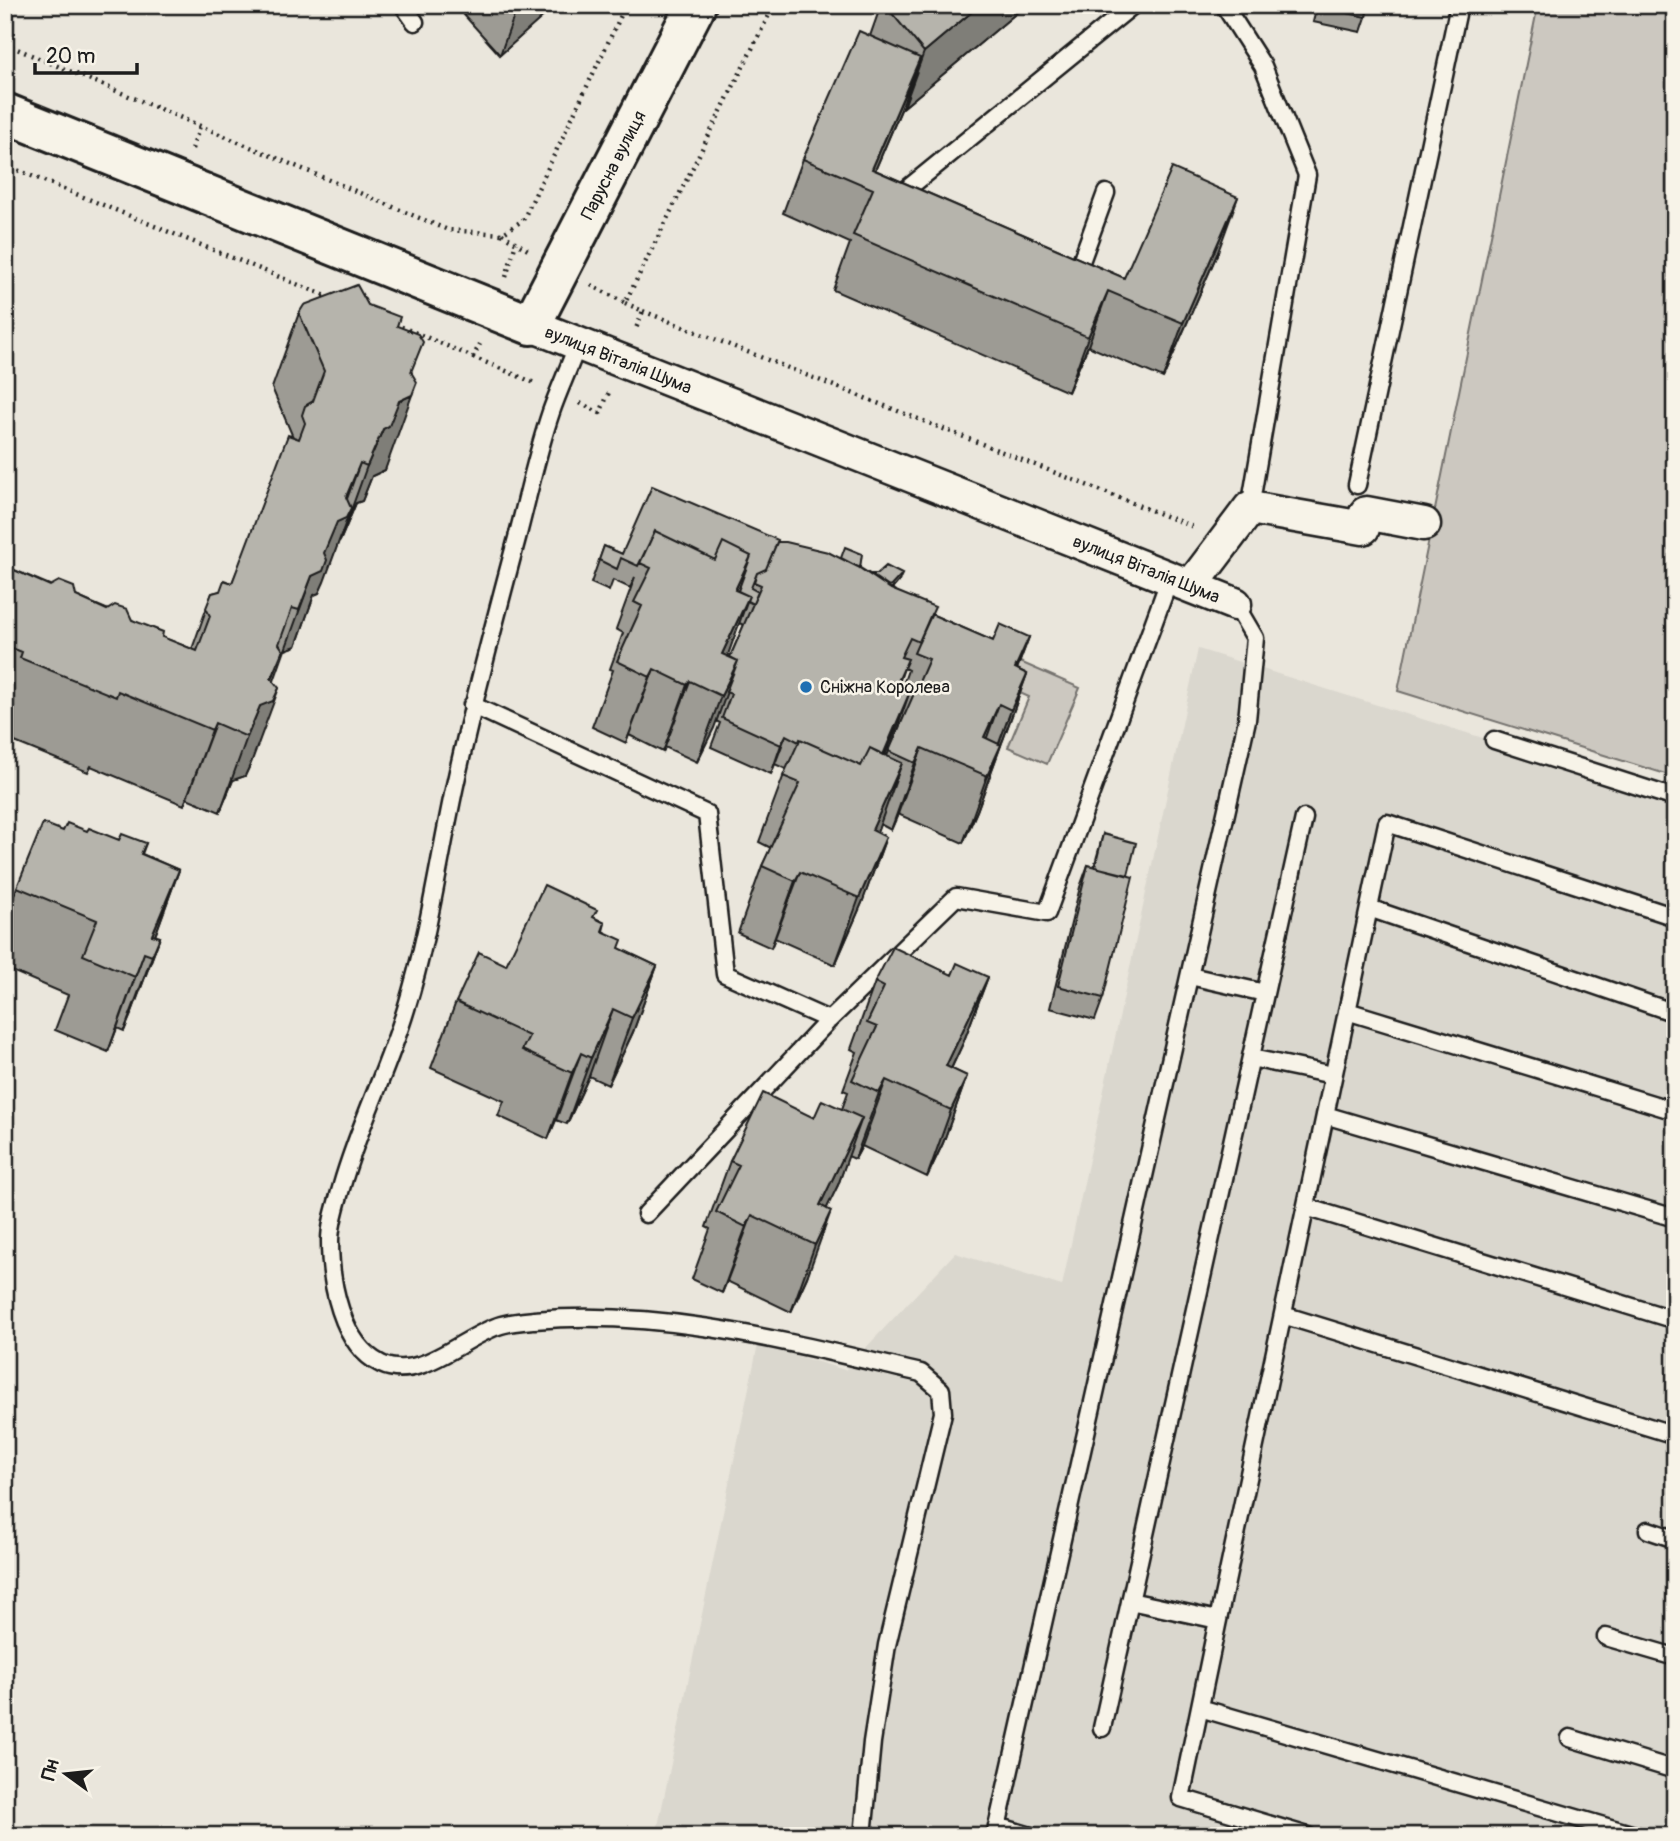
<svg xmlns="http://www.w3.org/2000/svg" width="1680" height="1841" font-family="Pangolin,sans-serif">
<rect width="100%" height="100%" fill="#eae6dc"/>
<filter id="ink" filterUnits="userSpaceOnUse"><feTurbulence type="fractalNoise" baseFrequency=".0143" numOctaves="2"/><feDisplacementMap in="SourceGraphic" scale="14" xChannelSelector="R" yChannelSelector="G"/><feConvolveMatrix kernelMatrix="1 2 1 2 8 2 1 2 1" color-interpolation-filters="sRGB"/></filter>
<g filter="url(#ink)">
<path fill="#dad7ce" d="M1198 649 1675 798V1836H656L758 1344 845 1370 955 1253 1062 1286Z"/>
<path fill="#ccc8c0" stroke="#74726e" stroke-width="2" d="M1538 5H1675V777L1398 691Z
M1011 658 1080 688 1047 764 1008 747 1029 697 1000 684Z"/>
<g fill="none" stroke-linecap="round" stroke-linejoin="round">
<g stroke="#1c1c1c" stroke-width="21">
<path id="lane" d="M403 5 415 22
M1224 5 1263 66 1307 175 1250 508
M896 198 1133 5
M1075 278 1106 193
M578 343C570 366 559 389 551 412 537 453 528 496 517 538 495 620 473 702 455 785 439 859 429 935 406 1009 388 1069 359 1125 342 1185 337 1203 330 1223 330 1241 330 1281 341 1345 381 1364 420 1383 465 1335 501 1325 511 1322 523 1321 534 1320 665 1308 795 1344 921 1373L941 1390 943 1413 887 1645 872 1742 863 1836
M1357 485 1459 5
M472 705 707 814 725 974 829 1020
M1494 740 1675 798
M1369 908 1675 1013
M1190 976 1265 993
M1347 1011 1675 1111
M1251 1058 1333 1075
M1325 1115 1675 1218
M1306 1207 1675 1320
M646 1214 829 1020 956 897 1047 913 1170 578
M1283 1315 1675 1435
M1648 1530 1675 1539
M1130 1601 1218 1620 1181 1798 1308 1836
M1218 1620 1387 823 1675 917
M1606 1637 1675 1657
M1200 1708 1638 1836
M1102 1728 1304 818
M1570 1738 1675 1770
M997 1826 1031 1836
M995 1836 1247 720 1255 638 1235 604"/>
</g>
<g stroke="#1c1c1c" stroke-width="37">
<g id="street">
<path id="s1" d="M531 325 1235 604"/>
<path d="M1191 586 1250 508 1363 528 1366 513 1424 524"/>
</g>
</g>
<g stroke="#1c1c1c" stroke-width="44">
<g id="secondary">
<path id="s2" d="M5 113 531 325 696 5"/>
</g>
</g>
<path stroke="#1c1c1c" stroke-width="4.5" stroke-dasharray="2 5" stroke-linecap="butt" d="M5 44 448 230 502 234 523 220 626 5
M192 149 200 126
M5 165 331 298
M502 234 528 250
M506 277 516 243
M591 285 625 303 774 5
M625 303 643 311 635 331
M643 311 1196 528
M395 324 473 357 480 344
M473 357 537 384
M580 403 600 413 610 390"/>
<use href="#lane" stroke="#f7f3e8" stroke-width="16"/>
<use href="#street" stroke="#f7f3e8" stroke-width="32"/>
<use href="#secondary" stroke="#f7f3e8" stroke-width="38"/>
</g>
<path fill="#9d9b94" stroke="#1c1c1c" stroke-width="2" fill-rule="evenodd" d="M455 5H555L500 55Z
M881 5H1026L904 107 903 105 875 170 1124 278 1218 252 1163 378 1088 346 1068 392 833 290 850 243 783 213 803 159 870 36Z
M1311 5H1368L1366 17 1361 32 1313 22 1316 10 1310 9Z
M368 305 397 326 412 373 385 470 372 476 362 501 356 503 340 541 339 540 319 593 314 595 296 646 285 650 274 681 251 763 245 776 233 780 220 812 187 798 184 805 91 766 88 772 5 738V566L132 620 162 637 192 649 212 593 220 591 232 583 293 437 272 388 299 313Z
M777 542 860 568 870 574 899 581 892 589 933 615 993 641 1029 637 1017 669 1027 674 977 811 963 843 898 814 891 830 880 824 877 832 886 837 862 903 835 965 775 938 771 948 738 933 762 866 771 848 759 842 786 769 775 764 771 774 711 747 720 723 716 721 697 762 665 747 663 752 629 735 626 743 592 727 613 670 610 669 623 633 616 629 635 577 630 588 613 580 609 591 591 583 604 546 622 554ZM739 623 744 625 730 657 727 656ZM904 668 908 670 901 690 897 689ZM899 723 901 724 887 756 885 755Z
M87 831 119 840 146 843 142 854 179 870 155 936 160 937 132 1012 124 1031 117 1028 108 1052 55 1030 68 995 5 968V918L17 887Z
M1103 834 1128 875 1103 998 1095 1020 1050 1008 1080 887 1088 865 1094 867Z
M594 918 605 923 603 931 620 949 657 966 633 1032 608 1085 589 1076 567 1124 556 1120 548 1139 498 1116 504 1101 431 1068 456 1002 506 965Z
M952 975 988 977 963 1043 951 1069 967 1076 943 1143 927 1177 862 1146 855 1159 848 1156 838 1185 826 1208 807 1277 791 1312 727 1281 722 1293 692 1279 710 1229 706 1227 730 1161 814 1118 842 1109 848 1092 843 1090 857 1052 851 1049 875 982Z"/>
<path fill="#7f7e78" stroke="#1c1c1c" stroke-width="2" d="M518 5H549L547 13 500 55Z
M549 5H555L547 13Z
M980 5H1026L904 107 924 52Z
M920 58 900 112 868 187 872 169Z
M1238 197 1218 252 1163 378 1183 323Z
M1108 291 1088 346 1068 392 1088 337Z
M412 395 385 470 372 476 362 501 356 503 340 541 367 466 383 429 399 401Z
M360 463 339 521 351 508 324 582 319 593 314 595 296 646 285 650 312 576Z
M751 556 727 622 735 590Z
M902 574 899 581 888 594 867 602Z
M749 596 725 663 722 654Z
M1029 637 1003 706 1015 668Z
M283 650 263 704 279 688 251 763 245 776 233 780 220 812 247 737Z
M738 661 714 728 697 762 721 696Z
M654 669 629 735 626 743 650 677Z
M1027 674 1003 740 987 776 1011 710Z
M690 681 665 747 663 752 687 685Z
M909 694 899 723 863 805 874 776Z
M999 704 975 771 984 737Z
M215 723 187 798 184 805 212 730Z
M786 735 775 764 771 774 781 745Z
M1001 745 977 811 963 843 987 776Z
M922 748 898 814 891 830 915 763Z
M902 763 878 830 848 896 872 830Z
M886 837 862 903 835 965 859 898Z
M179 870 152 944V935Z
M800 872 775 938 771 948 795 881Z
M160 937 132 1012 124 1031 152 956Z
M144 953 117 1028 108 1052 135 977Z
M657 966 633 1032 608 1085 632 1018Z
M988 977 963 1043 935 1103 946 1066Z
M613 1009 589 1076 567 1124 591 1058Z
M581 1053 556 1120 548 1139 572 1073Z
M967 1076 943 1143 927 1177 951 1110Z
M886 1080 862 1146 855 1159 879 1093Z
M862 1118 838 1185 810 1243 820 1205Z
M831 1211 807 1277 791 1312 815 1245Z
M752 1215 727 1281 722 1293 746 1227Z"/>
<path fill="#b6b4ac" stroke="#1c1c1c" stroke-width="2" d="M885 5H980L924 52Z
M1319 5H1368L1366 17 1319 7Z
M859 31 920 58 872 169 1124 278 1172 168 1238 197 1183 323 1108 291 1088 337 853 235 873 189 803 159Z
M357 285 368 305 400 317 397 326 418 334 423 342 411 372 417 382 412 395 399 401 389 426 383 429 367 466 360 463 346 497 351 508 346 518 337 522 324 553 327 560 323 571 312 576 299 610 292 608 279 644 283 650 271 678 279 688 273 701 260 706 247 737 215 723 212 730 118 691 116 697 20 658 22 652 5 645V566L50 586 59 581 74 587 76 596 107 610 115 605 127 609 132 620 163 632 162 637 197 651 210 616 206 608 212 593 220 591 224 580 232 583 288 435 299 439 305 423 302 415 305 406 313 401 324 371 299 313 304 305Z
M652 486 778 540 766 569 757 573 751 588 758 592 753 604 747 601 749 596 738 591 751 556 723 542 715 560 655 531 638 566 621 558 617 569 599 560 604 546 622 554Z
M655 531 715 560 723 542 751 556 735 590 749 596 722 654 738 661 721 696 690 681 687 685 654 669 650 677 617 661 642 606 634 602 651 568 640 563Z
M777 542H786L828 552 858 567 891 589 935 607 919 642 910 638 901 657 908 659 895 688 909 694 883 755 870 748 861 766 800 739 799 742 786 735 781 745 722 718 731 694 726 692 738 661 730 657 761 585 754 582 757 573 766 569Z
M845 547 862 554 860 568 841 558Z
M886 566 902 574 891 586 889 587 870 574H877Z
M931 614 993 641 1000 624 1029 637 1015 668 1027 674 1011 710 999 704 984 737 1001 745 987 776 922 748 915 763 889 751 929 659 914 653Z
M800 739 861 766 870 748 902 763 872 830 886 837 859 898 800 872 795 881 762 866 800 783 783 776Z
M43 823 63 831 67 823 87 831 89 828 119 840 122 834 146 843 141 854 179 870 152 935 160 937 152 956 144 953 135 977 83 955 97 920 17 887Z
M1103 834 1136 843 1128 875 1095 867Z
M1088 865 1133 877 1103 998 1058 986Z
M544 885 597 910 593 917 605 923 602 931 622 940 619 948 657 966 632 1018 613 1009 591 1058 581 1053 572 1073 522 1050 529 1036 456 1002 479 952 506 965Z
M893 947 952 975 957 963 988 977 946 1066 967 1076 951 1110 886 1080 879 1093 852 1080 877 1027 867 1023 884 987 875 982Z
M763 1093 814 1118 822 1100 862 1118 820 1205 831 1211 815 1245 752 1215 746 1227 716 1212 739 1165 730 1161Z"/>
</g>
<circle fill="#1f6fb2" stroke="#f7f3e8" stroke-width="2.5" cx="806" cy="687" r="7"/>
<g text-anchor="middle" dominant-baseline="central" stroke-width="5" stroke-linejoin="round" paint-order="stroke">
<g font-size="18" fill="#1c1c1c" stroke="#f7f3e8">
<text stroke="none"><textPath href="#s2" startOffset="747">Парусна вулиця</textPath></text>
<text stroke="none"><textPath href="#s1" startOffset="94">вулиця Віталія Шума</textPath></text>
<text stroke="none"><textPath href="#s1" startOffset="662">вулиця Віталія Шума</textPath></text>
</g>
<g font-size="18" fill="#1c1c1c" stroke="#f7f3e8" text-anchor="start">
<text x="820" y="687">Сніжна Королева</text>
</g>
</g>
<rect width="1680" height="1841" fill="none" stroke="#f7f3e8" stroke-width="28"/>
<rect x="14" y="14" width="1652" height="1813" fill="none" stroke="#1c1c1c" stroke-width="2.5" filter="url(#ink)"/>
<g transform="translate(66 1774) rotate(285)" stroke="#f7f3e8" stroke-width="5" paint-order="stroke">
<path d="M0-5L12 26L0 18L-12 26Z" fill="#1c1c1c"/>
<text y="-10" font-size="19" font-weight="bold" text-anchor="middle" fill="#1c1c1c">Пн</text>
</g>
<path d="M35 63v10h102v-10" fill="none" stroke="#1c1c1c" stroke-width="3.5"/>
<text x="46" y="63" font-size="21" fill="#1c1c1c" stroke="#f7f3e8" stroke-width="5" paint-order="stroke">20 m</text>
</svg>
